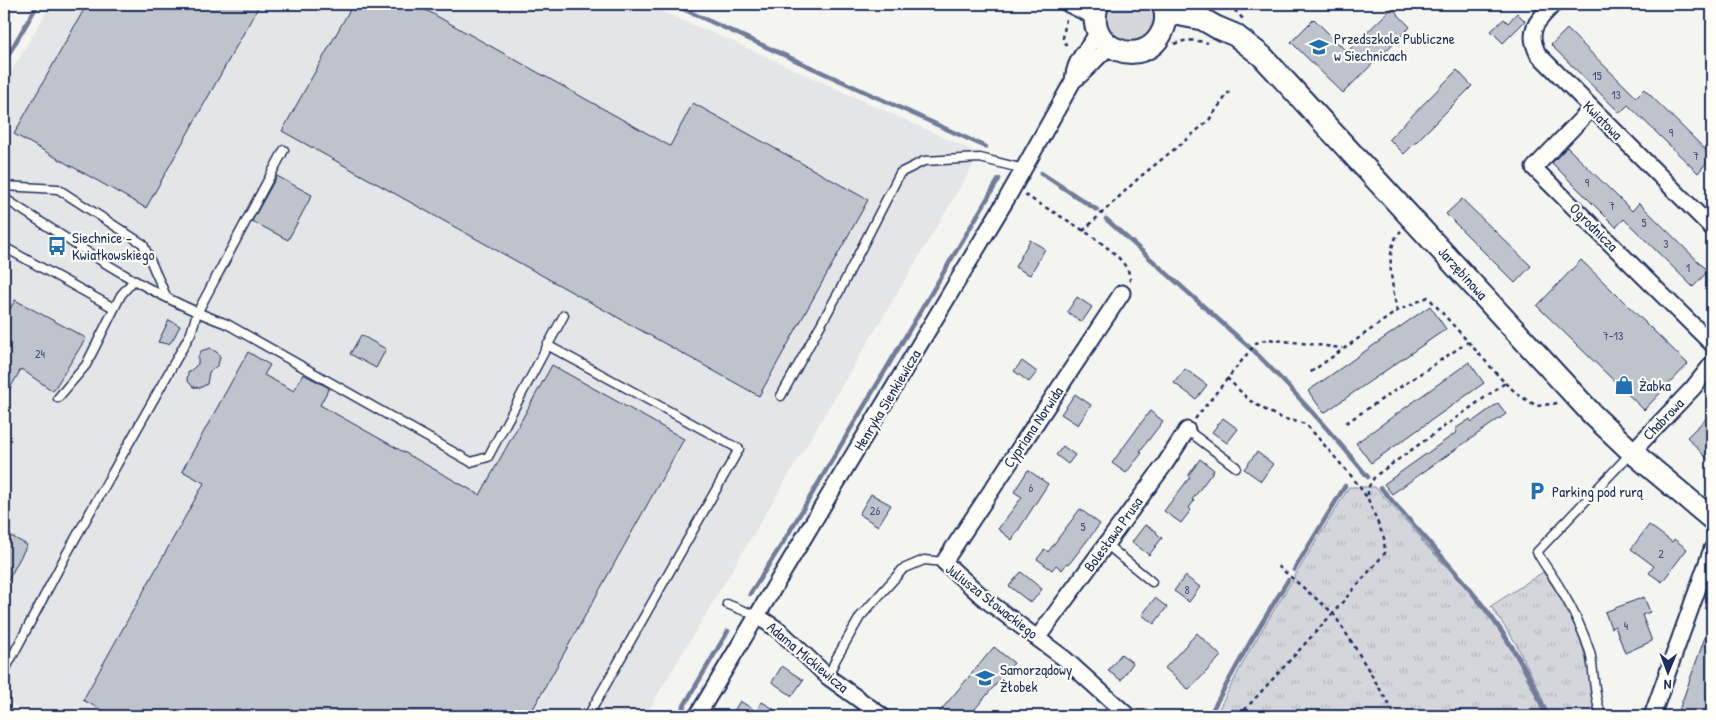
<svg xmlns="http://www.w3.org/2000/svg" width="1716" height="720" font-family="'Patrick Hand',sans-serif">
<defs>
<pattern id="grass-tufts" width="24" height="20" patternUnits="userSpaceOnUse" patternTransform="scale(1.25)"><rect width="24" height="20" fill="#d4d6db"/><path d="M3 7l-1-3M5 7V3M7 7l1-3M15 17l-1-3M17 17v-4M19 17l1-3" fill="none" stroke="#b5b8be"/></pattern>
<pattern id="water-rules" width="6" height="5" patternUnits="userSpaceOnUse" patternTransform="scale(1.25)"><rect width="6" height="5" fill="#aab0bf"/><path d="M0 2.5h6" fill="none" stroke="#8a909e"/></pattern>
</defs>
<rect width="100%" height="100%" fill="#f4f4f1"/>
<filter id="ink" filterUnits="userSpaceOnUse"><feTurbulence type="fractalNoise" baseFrequency=".02" numOctaves="2"/><feDisplacementMap in="SourceGraphic" scale="10" xChannelSelector="R" yChannelSelector="G"/><feConvolveMatrix kernelMatrix="1 2 1 2 8 2 1 2 1" color-interpolation-filters="sRGB"/></filter>
<g filter="url(#ink)">
<path fill="#e4e5e6" d="M51 4H643L734 42 980 154 645 716H32L4 700V84Z"/>
<path fill="url(#grass-tufts)" stroke="#78829c" d="M1349 487H1375C1437 557 1512 626 1544 716H1215L1251 648Z
M1543 572C1576 613 1591 661 1594 713L1596 716H1549L1538 688 1515 642 1491 606Z"/>
<path fill="#d4d6db" stroke="#78829c" d="M1108 4H1152C1160 20 1153 27 1144 41L1121 43 1105 27Z"/>
<path fill="url(#water-rules)" stroke="#717c98" d="M1424 537C1474 593 1520 645 1547 716H1544C1532 683 1507 640 1486 612 1466 586 1443 563 1421 540Z"/>
<g fill="none" stroke-linecap="round" stroke-linejoin="round">
<path stroke="#717c98" stroke-width="4.5" d="M672 4 986 147
M4 62 38 4
M1041 173 1097 210
M1106 219 1249 347
M1253 350C1294 391 1332 433 1368 477
M1381 488C1443 560 1513 625 1547 716
M1294 570 1345 486
M750 594 784 541 999 179
M678 716 728 631
M1209 716 1249 644 1288 580"/>
</g>
<path fill="#bfc3cc" stroke="#1b2f5e" d="M87 4H260L146 208 14 134Z
M353 4H415L670 146 693 103 868 200 759 396 282 131Z
M1392 8 1410 27 1343 93 1291 42 1314 19 1347 52Z
M1517 13 1525 21 1503 43 1491 31 1504 19 1508 23Z
M1567 29 1636 97 1644 89 1712 156 1698 173 1628 105 1620 113 1551 45Z
M1457 70 1472 86 1404 154 1389 139Z
M1567 147 1632 211 1639 203 1708 271 1693 287 1624 219 1616 227 1552 163Z
M277 176 312 195 288 240 252 221Z
M1462 199 1531 266 1515 283 1446 214Z
M1030 240 1045 249 1030 275 1015 267Z
M1581 260 1688 364 1644 410 1537 306Z
M1077 297 1092 307 1082 322 1067 312Z
M15 300 86 338 53 391 21 369 4 399V320Z
M1430 306 1446 329 1324 413 1308 391Z
M169 320 180 326 173 339 170 343 167 344 158 342Z
M361 335 386 349 376 368 350 354Z
M210 348 218 353 220 357 218 365 209 372 207 384 200 388 193 387 187 380 188 373 198 364V357L201 351Z
M248 352 270 365 264 375 294 391 303 374 329 388 320 405 480 495 552 365 684 439 529 716H113L83 700 204 483 182 471Z
M1022 361 1037 372 1029 382 1014 371Z
M1469 362 1484 383 1371 463 1356 443Z
M1185 369 1207 385 1196 399 1174 383Z
M1075 394 1091 405 1078 425 1061 414Z
M1498 403 1506 414 1392 494 1384 484 1457 432 1455 429 1470 419 1472 422Z
M1150 411 1163 421 1140 451 1142 453 1126 473 1112 463Z
M1712 413V464L1687 437Z
M1223 418 1238 429 1227 443 1212 432Z
M1063 446 1075 455 1068 464 1056 455Z
M1257 452 1273 464 1261 481 1244 469Z
M1200 459 1214 470 1192 500 1194 501 1189 508 1191 510 1181 523 1164 511 1190 477 1188 476Z
M1028 470 1048 484 1012 540 998 529 1022 497 1014 492Z
M871 494 891 505 878 526 859 514Z
M1080 509 1100 524 1069 564 1067 563 1062 570 1056 565 1052 570 1037 559 1045 549 1048 552Z
M1145 525 1156 531 1157 534 1162 538 1149 555 1132 542Z
M1649 525 1672 542 1674 539 1687 549 1662 582 1649 573 1654 566 1631 549Z
M4 532 27 545 4 588Z
M1021 572 1042 589 1031 603 1009 586Z
M1185 576 1200 587 1189 602 1174 591Z
M1644 597 1650 612 1642 615 1652 641 1625 653 1615 626 1611 628 1605 612Z
M1155 598 1167 607 1154 624 1142 615Z
M1710 623H1712V692L1704 716H1677Z
M1197 633 1221 656 1189 690 1165 668Z
M994 647 1014 663 969 716H936Z
M1121 654 1133 663 1121 680 1108 671Z
M782 666 803 680 792 696 772 682Z
M740 701 756 711 762 702 785 716H731Z"/>
<g fill="none" stroke-linecap="round" stroke-linejoin="round">
<g stroke="#1b2f5e" stroke-width="11">
<path id="lane" d="M4 186 58 189 143 244 166 296
M4 198C75 244 147 295 227 324L471 462 488 457 564 315
M4 247 114 308
M547 345 739 449 588 716
M781 396 840 290 900 173 924 161 980 158 1024 169
M58 398 86 365 121 295 134 280
M1187 430 1236 467
M1106 544 1152 582
M727 604 757 616
M4 672 66 555 191 333 197 313 284 150
M828 677 836 659 860 617 903 569 924 560 944 562
M1603 716C1594 706 1594 667 1590 652 1583 630 1572 608 1560 588 1553 576 1544 565 1537 552L1631 453"/>
</g>
<g stroke="#1b2f5e" stroke-width="19">
<path id="street" d="M1068 4 1095 17
M1554 4C1537 21 1526 30 1538 54L1712 228
M1073 81C1087 71 1096 57 1110 47
M1591 109 1534 168 1712 344
M1122 293 944 562 986 600 1065 659 1128 716
M1632 452 1693 388 1712 364
M757 616 780 631 828 677 882 716
M1038 637 1165 464 1187 430
M697 716 1006 200 1073 81C1075 56 1088 52 1098 31
M1652 716 1712 549"/>
</g>
<g stroke="#1b2f5e" stroke-width="25">
<path id="secondary" d="M1098 4C1081 48 1145 73 1163 30 1167 21 1166 12 1163 4
M1165 9 1181 15 1202 19 1216 27 1235 35 1262 56 1593 415 1632 452 1712 519"/>
</g>
<path stroke="#1b2f5e" stroke-width="2.5" stroke-dasharray="4 4" stroke-linecap="butt" d="M1229 4 1244 20
M1066 19 1063 38 1068 49
M1174 44C1185 39 1196 40 1208 43
M1025 195C1050 211 1114 244 1127 269 1129 272 1130 277 1130 280L1129 283
M1083 231 1141 176 1187 139 1209 120 1229 92
M1397 311C1393 288 1383 248 1401 231
M1227 378 1249 400 1267 411 1281 418 1306 424 1353 478 1368 499
M1505 383 1520 396 1537 406 1558 403
M1195 419 1256 343 1268 339 1342 348
M1346 423 1468 342
M1278 566 1333 613 1353 644 1396 716
M1239 716 1333 613 1385 553 1384 538 1368 499V488L1375 476 1505 383 1428 297 1397 311 1308 374"/>
<use href="#lane" stroke="#fdfcf7" stroke-width="8"/>
<use href="#street" stroke="#fdfcf7" stroke-width="15"/>
<use href="#secondary" stroke="#fdfcf7" stroke-width="21"/>
</g>
</g>
<defs>
<g id="school-bare" transform="scale(1.5)"><path d="M0-5L7-2L0 1L-7-2ZM-4 1L0 2.5L4 1V4Q0 6-4 4Z" fill="#1f6fb2" stroke="#fdfcf7" stroke-width="2.5" paint-order="stroke"/></g>
<g id="bus-bare" transform="scale(1.5)"><path d="M-5-6H5V4H4V6H2V4H-2V6H-4V4H-5ZM-3.5-4V0h7V-4ZM-3.5 1.2v1.5H-2V1.2ZM2 1.2v1.5H3.5V1.2Z" fill="#1f6fb2" stroke="#fdfcf7" stroke-width="2.5" paint-order="stroke"/></g>
<g id="shop-bare" transform="scale(1.5)"><path d="M-5-2.5h2.3a2.7 3.5 0 0 1 5.4 0H5L5.5 6h-11ZM-1.5-2.5h3a1.5 2.3 0 0 0-3 0Z" fill="#1f6fb2" stroke="#fdfcf7" stroke-width="2.5" paint-order="stroke"/></g>
<g id="parking-bare" transform="scale(1.5)"><path d="M-3.5-5.5H1a3.5 3.5 0 0 1 0 7H-1V5.5H-3.5ZM-1-3.4V-.6H.8a1.4 1.4 0 0 0 0-2.8Z" fill="#1f6fb2" stroke="#fdfcf7" stroke-width="2.5" paint-order="stroke"/></g>
</defs>
<g fill-rule="evenodd">
<use href="#school-bare" x="1319" y="47"/>
<use href="#bus-bare" x="57" y="246"/>
<use href="#shop-bare" x="1624" y="385"/>
<use href="#parking-bare" x="1537" y="491"/>
<use href="#school-bare" x="985" y="678"/>
</g>
<g text-anchor="middle" dominant-baseline="central" stroke-width="4.5" stroke-linejoin="round" paint-order="stroke">
<g font-size="12" fill="#44547a">
<text x="1597" y="75">15</text>
<text x="1616" y="94">13</text>
<text x="1671" y="132">9</text>
<text x="1696" y="155">7</text>
<text x="1587" y="182">9</text>
<text x="1612" y="205">7</text>
<text x="1644" y="222">5</text>
<text x="1666" y="243">3</text>
<text x="1688" y="267">1</text>
<text x="1613" y="335">7-13</text>
<text x="40" y="353">24</text>
<text x="1031" y="487">6</text>
<text x="875" y="510">26</text>
<text x="1083" y="526">5</text>
<text x="1661" y="553">2</text>
<text x="1187" y="589">8</text>
<text x="1626" y="625">4</text>
</g>
<g font-size="15" fill="#1b2f5e" stroke="#fdfcf7" text-anchor="start">
<text x="1334" y="38">Przedszkole Publiczne<tspan x="1334" dy="17">w Siechnicach</tspan></text>
<text x="72" y="237">Siechnice –<tspan x="72" dy="17">Kwiatkowskiego</tspan></text>
<text x="1639" y="385">Żabka</text>
<text x="1552" y="491">Parking pod rurą</text>
<text x="1000" y="669">Samorządowy<tspan x="1000" dy="17">Żłobek</tspan></text>
</g>
<g font-size="15" fill="#1b2f5e" stroke="#fdfcf7">
<text transform="translate(1603 120) rotate(45)">Kwiatowa</text>
<text transform="translate(1594 227) rotate(45)">Ogrodnicza</text>
<text transform="translate(1463 273) rotate(48)">Jarzębinowa</text>
<text transform="translate(887 400) rotate(-59)">Henryka Sienkiewicza</text>
<text transform="translate(1663 419) rotate(-46)">Chabrowa</text>
<text transform="translate(1033 427) rotate(-56)">Cypriana Norwida</text>
<text transform="translate(1113 534) rotate(-54)">Bolesława Prusa</text>
<text transform="translate(992 601) rotate(38)">Juliusza Słowackiego</text>
<text transform="translate(808 657) rotate(40)">Adama Mickiewicza</text>
</g>
</g>
<rect width="1716" height="720" fill="none" stroke="#fdfcf7" stroke-width="20"/>
<rect x="10" y="10" width="1696" height="700" fill="none" stroke="#1b2f5e" stroke-width="2" filter="url(#ink)"/>
<g transform="translate(1668 672) rotate(181)" stroke="#fdfcf7" stroke-width="4" paint-order="stroke">
<path d="M0-4L9 19L0 12L-9 19Z" fill="#1b2f5e"/>
<text y="-8" font-size="14" font-weight="bold" text-anchor="middle" fill="#1b2f5e">N</text>
</g>
</svg>
